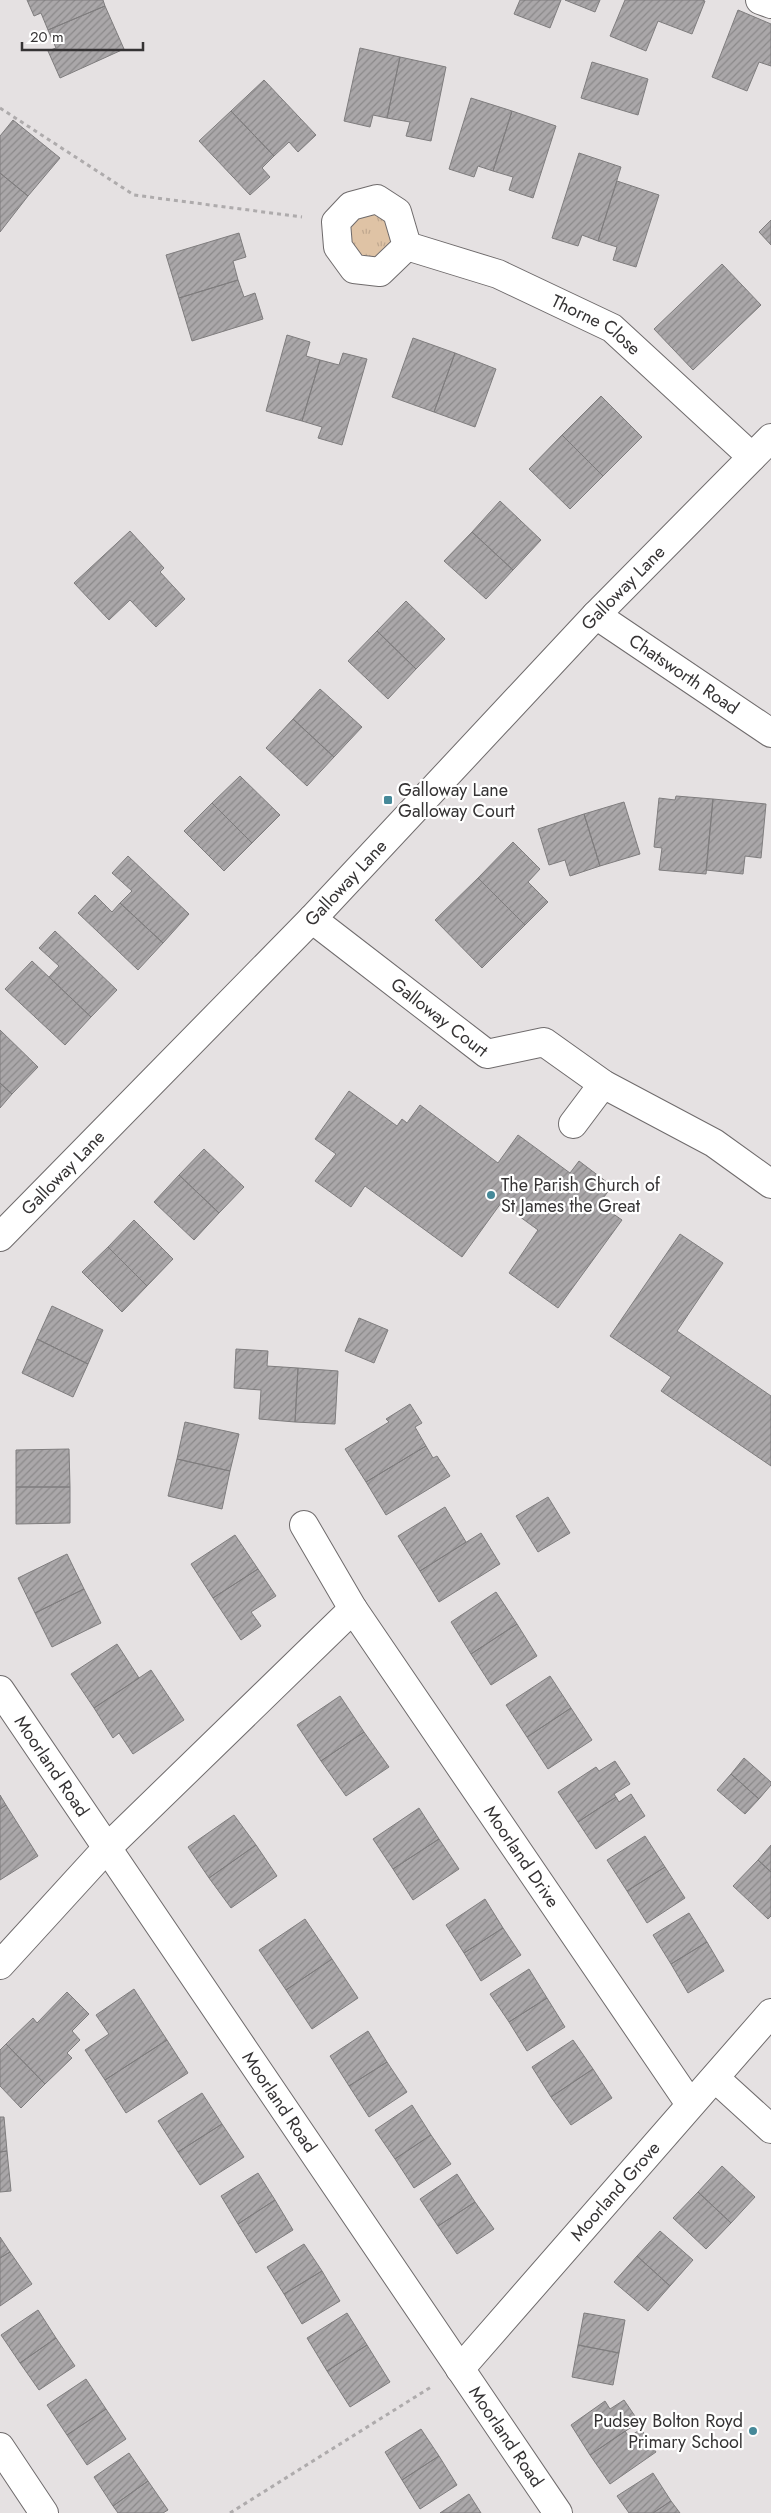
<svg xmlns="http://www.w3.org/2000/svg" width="771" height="2513" font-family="Jost,sans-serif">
<defs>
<pattern id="grass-tufts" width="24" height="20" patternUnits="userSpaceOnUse" patternTransform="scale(1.25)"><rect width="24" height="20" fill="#dfc3a5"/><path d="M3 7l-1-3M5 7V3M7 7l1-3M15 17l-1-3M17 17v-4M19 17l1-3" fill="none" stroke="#c0a88f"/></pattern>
<pattern id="building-hatch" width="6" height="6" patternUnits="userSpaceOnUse" patternTransform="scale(1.25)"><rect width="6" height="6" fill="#aaa7a9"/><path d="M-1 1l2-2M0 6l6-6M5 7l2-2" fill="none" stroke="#8b898a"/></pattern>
</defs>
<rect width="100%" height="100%" fill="#e5e1e2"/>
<path fill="url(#grass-tufts)" d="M377 199 407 246 380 272 338 247 351 206Z"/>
<path fill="url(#building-hatch)" stroke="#7f7d7e" d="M27 0H103L105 6 48 30 41 13 34 16Z
M520 0H561L550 28 514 14Z
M565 0H600L595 12Z
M625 0H702L705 1 692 34 658 21 646 51 610 36Z
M105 6 124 49 60 78 48 51 56 48 48 30Z
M738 10 771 24V66L759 62 747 91 712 77Z
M360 48 400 57 387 118 373 115 370 127 344 121Z
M400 57 446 67 431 141 406 136 410 122 387 118Z
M592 62 648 79 638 115 581 98Z
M264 80 316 135 298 152 289 142 274 156 231 111Z
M471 98 512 111 493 171 478 166 474 177 449 169Z
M231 111 274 156 262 168 270 177 250 195 199 141Z
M512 111 556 126 533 198 509 190 513 177 493 171Z
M13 120 60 158 28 196 0 173V136Z
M579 153 621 167 598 241 582 235 578 246 552 238Z
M0 173 28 196 0 232Z
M617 181 659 195 636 267 613 260 617 247 598 241Z
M771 220V245L759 232Z
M239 233 246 257 233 261 238 280 179 298 166 255Z
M722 264 761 305 693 370 654 329Z
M238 280 244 297 255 293 263 319 192 341 179 298Z
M287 335 310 342 306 356 320 360 302 421 266 411Z
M413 338 455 353 434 412 392 397Z
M343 353 367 359 342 445 318 438 322 427 302 421 320 360 339 365Z
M455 353 496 369 475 427 434 412Z
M601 396 642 437 603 476 562 435Z
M562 435 603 476 570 509 529 469Z
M500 501 541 540 513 570 472 532Z
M130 531 164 568 160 572 185 599 156 627 130 600 109 620 74 583Z
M472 532 513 570 486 599 444 561Z
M406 601 445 639 416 669 377 631Z
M377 631 416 669 388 699 348 661Z
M320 689 362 727 334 757 293 719Z
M293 719 334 757 307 786 266 748Z
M240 776 280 815 252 843 212 803Z
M676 796 713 799 706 874 659 870 662 848 654 847 659 798 675 800Z
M713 799 766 804 761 858 745 856 743 874 706 870Z
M624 802 640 854 600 866 584 814Z
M212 803 252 843 224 871 184 831Z
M584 814 600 866 570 876 565 860 549 865 538 829Z
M513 842 540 869 528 882 548 902 525 925 478 878Z
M128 856 189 914 163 943 120 903 132 891 112 873Z
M478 878 525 925 482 968 435 920Z
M95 895 112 912 120 903 163 943 138 970 78 913Z
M55 931 117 990 91 1017 49 977 59 966 39 948Z
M32 961 91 1017 65 1045 5 989Z
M0 1030 38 1067 12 1094 0 1083Z
M0 1083 12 1094 0 1108Z
M349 1091 397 1126 402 1119 407 1123 420 1105 498 1163 518 1135 570 1173 579 1161 612 1186 599 1204 622 1220 558 1308 509 1273 538 1230 501 1203 462 1257 365 1186 351 1207 315 1181 336 1154 315 1139Z
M204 1149 244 1187 219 1213 179 1175Z
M179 1175 219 1213 194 1240 154 1202Z
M134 1220 173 1259 147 1286 108 1247Z
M680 1234 723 1263 677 1331 771 1396V1466L661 1391 671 1377 610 1336Z
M108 1247 147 1286 122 1312 82 1272Z
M52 1306 103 1330 88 1364 37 1339Z
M359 1318 388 1330 374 1363 345 1351Z
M37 1339 88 1364 73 1397 22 1373Z
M236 1349 268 1351 267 1366 298 1368 295 1422 259 1419 261 1390 234 1388Z
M298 1368 338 1371 335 1424 295 1422Z
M410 1404 422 1423 415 1427 426 1446 366 1482 345 1449 389 1422 386 1419Z
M185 1422 239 1434 230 1471 177 1459Z
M426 1446 433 1458 437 1456 450 1476 386 1515 366 1482Z
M69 1449 70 1487H16V1450Z
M177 1459 230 1471 222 1509 168 1496Z
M16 1487H70V1523L16 1524Z
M548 1497 570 1533 538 1552 516 1516Z
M445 1507 466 1542 420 1571 398 1536Z
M481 1533 500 1564 439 1602 420 1571Z
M235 1535 258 1569 213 1598 191 1564Z
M67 1554 84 1589 35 1613 18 1578Z
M258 1569 276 1596 251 1612 261 1626 241 1640 213 1598Z
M84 1589 101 1623 52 1647 35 1613Z
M496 1592 517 1624 471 1654 451 1622Z
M517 1624 537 1656 491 1685 471 1654Z
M117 1644 139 1678 94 1708 71 1674Z
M151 1670 184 1720 133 1754 119 1733 113 1738 94 1708Z
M550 1676 571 1708 527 1737 506 1705Z
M340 1696 364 1732 321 1761 297 1725Z
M571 1708 592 1740 548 1769 527 1737Z
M364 1732 389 1767 346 1796 321 1761Z
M744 1758 771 1782V1785L759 1799 731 1774Z
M615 1761 630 1784 614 1794 616 1797 578 1822 558 1792 596 1767 599 1771Z
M731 1774 759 1799 745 1814 717 1790Z
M631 1794 645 1816 596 1849 578 1822 616 1797 619 1802Z
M0 1795 6 1805 0 1809Z
M6 1805 38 1856 0 1880V1809Z
M419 1808 439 1839 393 1869 373 1839Z
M234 1815 256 1845 209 1878 188 1847Z
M645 1836 665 1867 627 1891 607 1860Z
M439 1839 459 1869 413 1900 393 1869Z
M256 1845 277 1876 231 1908 209 1878Z
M771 1845V1872L758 1860Z
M758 1860 771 1872V1916L768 1919 733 1886Z
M665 1867 685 1898 647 1923 627 1891Z
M485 1899 503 1928 464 1953 446 1925Z
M689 1913 707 1942 671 1964 653 1935Z
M305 1919 332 1959 286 1990 259 1950Z
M503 1928 521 1955 481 1981 464 1953Z
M707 1942 724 1971 688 1993 671 1964Z
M332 1959 358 1998 312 2029 286 1990Z
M529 1969 547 1998 509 2022 490 1994Z
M134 1989 167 2040 105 2080 85 2050 109 2034 96 2015Z
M67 1992 89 2014 72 2031 80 2040 67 2053 72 2058 45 2084 6 2044 33 2018 37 2023Z
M547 1998 565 2027 527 2051 509 2022Z
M368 2031 387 2062 349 2086 330 2056Z
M167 2040 188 2073 126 2113 105 2080Z
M573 2040 593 2069 551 2097 532 2067Z
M6 2044 45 2084 21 2108 0 2086V2050Z
M387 2062 407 2092 369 2117 349 2086Z
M593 2069 612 2098 571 2125 551 2097Z
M202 2093 222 2124 178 2152 158 2121Z
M412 2105 431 2135 395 2159 375 2130Z
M0 2117H4L7 2151 0 2152Z
M222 2124 244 2157 200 2185 178 2152Z
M431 2135 451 2164 414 2188 395 2159Z
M7 2151 11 2191 0 2192V2152Z
M722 2166 755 2197 731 2223 698 2192Z
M258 2173 275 2200 238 2224 221 2196Z
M457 2174 475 2202 438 2226 420 2199Z
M698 2192 731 2223 706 2249 673 2218Z
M275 2200 293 2230 256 2253 238 2224Z
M475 2202 494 2229 457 2254 438 2226Z
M660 2231 693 2260 670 2286 637 2256Z
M0 2237 10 2252 0 2258Z
M304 2244 322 2271 284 2294 267 2267Z
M10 2252 32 2284 0 2306V2258Z
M637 2256 670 2286 648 2311 614 2282Z
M322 2271 340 2301 302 2324 284 2294Z
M38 2310 56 2338 20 2363 1 2335Z
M347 2313 367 2345 327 2371 307 2338Z
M584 2313 625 2320 619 2353 578 2345Z
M56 2338 75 2366 39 2390 20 2363Z
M367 2345 390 2382 350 2407 327 2371Z
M578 2345 619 2353 613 2385 572 2377Z
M86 2379 106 2409 67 2435 47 2405Z
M624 2400 639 2422 590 2455 571 2425 605 2401 610 2409Z
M106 2409 126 2439 87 2465 67 2435Z
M421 2429 439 2456 402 2480 385 2452Z
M641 2429 656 2452 610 2484 590 2455 625 2431 629 2437Z
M129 2453 148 2481 113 2506 94 2477Z
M439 2456 457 2485 420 2509 402 2480Z
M653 2473 671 2501 653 2513H629L617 2496Z
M148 2481 168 2510 163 2513H118L113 2506Z
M469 2494 481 2513H440Z
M671 2501 680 2513H653Z"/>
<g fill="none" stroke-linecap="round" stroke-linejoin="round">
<g stroke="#6f6b6c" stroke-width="30">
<g id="minor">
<path d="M760 0 771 4"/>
<path id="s1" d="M407 246 397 212 377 199 351 206 336 222 338 247 354 269 380 272 407 246 498 274 612 328 752 457"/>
<path id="s2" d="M596 615 771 733"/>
<path id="s3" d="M312 919 487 1054 544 1042 603 1084 714 1143 771 1184"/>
<path d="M573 1124 603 1084"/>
<path d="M304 1525 353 1609"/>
<path id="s4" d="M0 1690 558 2513"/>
<path id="s5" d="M0 1965 106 1849 353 1609 690 2104"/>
<path d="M715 2078 771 2129"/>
<path id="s6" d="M460 2369 771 2013"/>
<path d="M0 2447 44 2513"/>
</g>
</g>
<g stroke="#6f6b6c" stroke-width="30">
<g id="secondary">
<path id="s7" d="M0 1237 312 919 596 615 771 438"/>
</g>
</g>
<path stroke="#aeabac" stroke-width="3" stroke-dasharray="4 4" stroke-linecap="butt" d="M0 108 134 195 302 217
M230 2513 431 2387"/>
<use href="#minor" stroke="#fff" stroke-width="28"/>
<use href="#secondary" stroke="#fff" stroke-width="28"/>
</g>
<g fill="#468999" stroke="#fff" stroke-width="2">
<rect x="383" y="795" width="10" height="10" rx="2.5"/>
<circle cx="491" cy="1195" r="5"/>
<circle cx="753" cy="2431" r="5"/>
</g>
<g text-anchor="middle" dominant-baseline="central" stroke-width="4.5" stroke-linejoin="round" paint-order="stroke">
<g font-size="18" fill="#353334" stroke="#fff">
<text stroke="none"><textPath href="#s1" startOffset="430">Thorne Close</textPath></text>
<text stroke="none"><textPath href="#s7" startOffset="900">Galloway Lane</textPath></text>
<text stroke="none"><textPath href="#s2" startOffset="106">Chatsworth Road</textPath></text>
<text stroke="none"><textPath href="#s7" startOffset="495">Galloway Lane</textPath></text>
<text stroke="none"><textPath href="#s3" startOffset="161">Galloway Court</textPath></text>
<text stroke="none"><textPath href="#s7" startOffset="90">Galloway Lane</textPath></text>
<text stroke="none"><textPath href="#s4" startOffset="92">Moorland Road</textPath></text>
<text stroke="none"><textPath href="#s5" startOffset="801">Moorland Drive</textPath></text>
<text stroke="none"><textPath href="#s4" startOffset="498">Moorland Road</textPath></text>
<text stroke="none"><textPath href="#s6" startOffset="236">Moorland Grove</textPath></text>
<text stroke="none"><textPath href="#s4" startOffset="902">Moorland Road</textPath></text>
</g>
<g font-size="18" fill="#353334" stroke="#fff" text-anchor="start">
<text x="398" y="790">Galloway Lane<tspan x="398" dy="21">Galloway Court</tspan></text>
<text x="501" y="1185">The Parish Church of<tspan x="501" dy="21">St James the Great</tspan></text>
<text x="743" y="2421" text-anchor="end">Pudsey Bolton Royd<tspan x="743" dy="21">Primary School</tspan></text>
</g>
</g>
<path d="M22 42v8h121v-8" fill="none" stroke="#353334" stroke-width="2.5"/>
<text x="30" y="42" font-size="15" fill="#353334" stroke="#ffffff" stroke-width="4" paint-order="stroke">20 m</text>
</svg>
